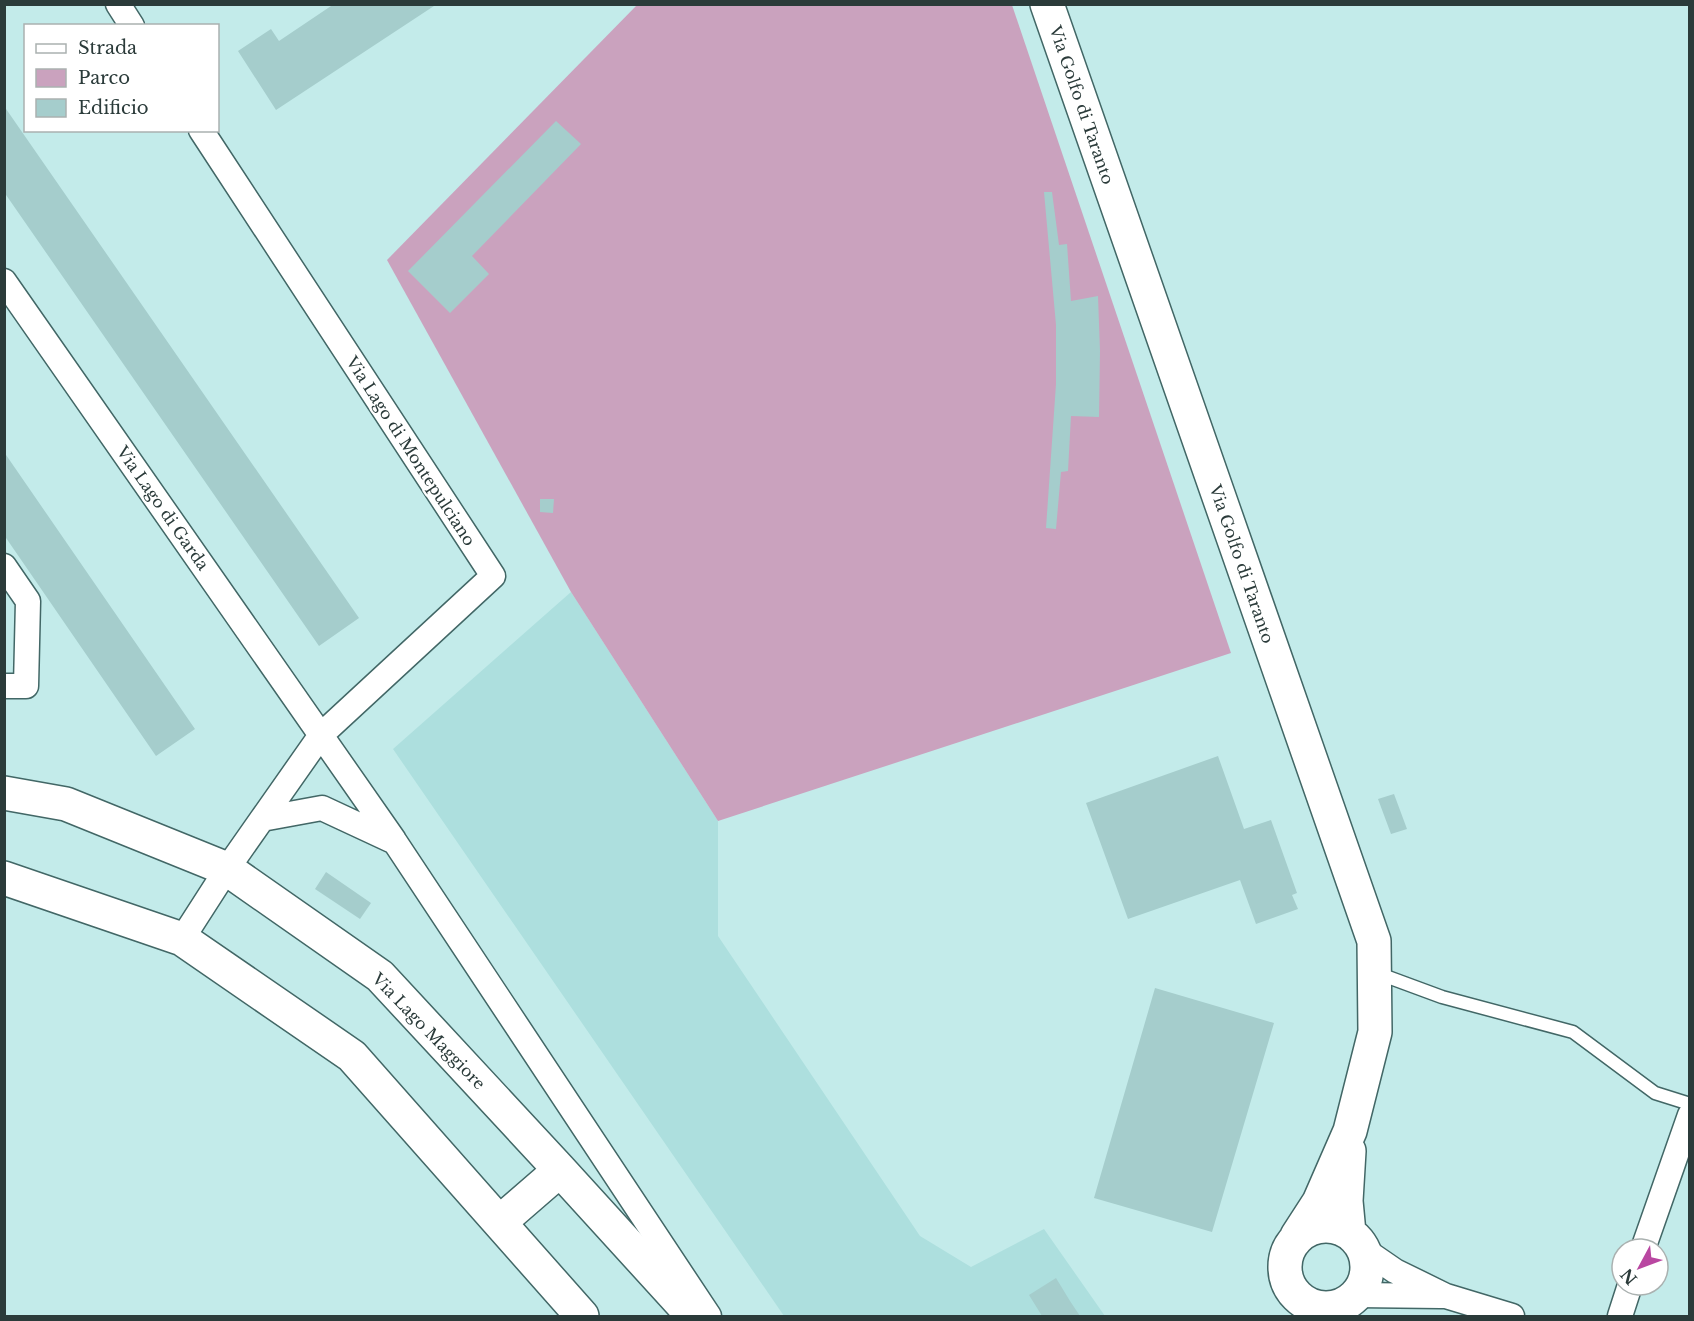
<svg xmlns="http://www.w3.org/2000/svg" width="1694" height="1321" font-family="'Libre Baskerville',serif">
<rect width="100%" height="100%" fill="#c3ebea"/>
<path fill="#addfde" d="M571 592 718 821V936L920 1236 971 1267 1044 1229 1105 1316H784L393 749Z"/>
<path fill="#caa2be" d="M637 5H1012L1231 653 718 821 571 592 387 260Z"/>
<path fill="#a5cdcc" d="M334 4H437L276 110 238 51 271 29 279 41Z
M4 106 359 618 319 646 4 192Z
M556 121 581 144 472 256 489 274 450 313 408 271Z
M1044 192H1052L1059 245 1067 244 1071 301 1098 296 1100 351 1099 417 1071 416 1068 471 1061 472 1056 529 1046 528 1056 384V325Z
M4 452 195 729 156 756 4 535Z
M540 499H554L553 513 540 512Z
M1218 756 1244 829 1271 820 1297 893 1292 895 1298 909 1256 924 1240 880 1128 919 1086 803Z
M1394 794 1407 829 1391 834 1378 799Z
M326 872 371 903 360 919 315 889Z
M1155 988 1274 1023 1212 1232 1094 1198Z
M1056 1278 1070 1301 1080 1316H1042L1029 1295Z"/>
<g fill="none" stroke-linecap="round" stroke-linejoin="round">
<g stroke="#426766" stroke-width="15">
<path id="lane" d="M1377 973 1442 997 1573 1032 1655 1093 1690 1104"/>
</g>
<g stroke="#426766" stroke-width="27">
<path id="street" d="M118 4 132 26
M201 130 493 576 321 735 262 819
M4 281 394 840
M4 566 28 601 26 686H4
M182 939 227 869 262 819 322 808 395 842 709 1316
M1363 1249 1395 1271 1446 1296 1512 1316
M1643 1249 1690 1115
M1357 1295 1441 1296
M1620 1316 1630 1285"/>
</g>
<g stroke="#426766" stroke-width="36">
<path id="secondary" d="M1047 4 1374 941 1375 1032 1350 1131 1319 1202 1297 1236
M4 793 66 804 227 869 380 976 560 1170 693 1316
M4 878 182 939 352 1056 582 1316
M1349 1151 1346 1201 1349 1233
M500 1222 560 1170
M1285 1267a41 41 0 1 1 82 0a41 41 0 1 1-82 0Z"/>
</g>
<use href="#lane" stroke="#fff" stroke-width="12"/>
<use href="#street" stroke="#fff" stroke-width="24"/>
<use href="#secondary" stroke="#fff" stroke-width="33"/>
</g>
<g text-anchor="middle" dominant-baseline="central" stroke-width="4.5" stroke-linejoin="round" paint-order="stroke">
<g font-size="16" fill="#2b3b3a" stroke="#fff">
<text transform="translate(1082 105) rotate(71)">Via Golfo di Taranto</text>
<text transform="translate(411 451) rotate(57)">Via Lago di Montepulciano</text>
<text transform="translate(163 508) rotate(55)">Via Lago di Garda</text>
<text transform="translate(1242 564) rotate(71)">Via Golfo di Taranto</text>
<text transform="translate(429 1031) rotate(46)">Via Lago Maggiore</text>
</g>
</g>
<rect width="1694" height="1321" fill="none" stroke="#2b3b3a" stroke-width="12"/>
<rect x="24" y="24" width="195" height="108" fill="#ffffff" stroke="#aab1b0" stroke-width="1.5"/>
<rect x="36" y="44" width="30" height="9" fill="#ffffff" stroke="#aab1b0" stroke-width="1.5"/>
<text x="78" y="54" font-size="18" fill="#2b3b3a">Strada</text>
<rect x="36" y="69" width="30" height="18" fill="#caa2be" stroke="#aab1b0" stroke-width="1.5"/>
<text x="78" y="84" font-size="18" fill="#2b3b3a">Parco</text>
<rect x="36" y="99" width="30" height="18" fill="#a5cdcc" stroke="#aab1b0" stroke-width="1.5"/>
<text x="78" y="114" font-size="18" fill="#2b3b3a">Edificio</text>
<g transform="translate(1640 1267) rotate(229)"><circle r="28" fill="#ffffff" stroke="#aab1b0" stroke-width="1.5"/>
<path d="M0-4.5L10 22L0 15L-10 22Z" fill="#b947a1"/>
<text y="-9" font-size="16" font-weight="bold" text-anchor="middle" fill="#2b3b3a">N</text>
</g>
</svg>
